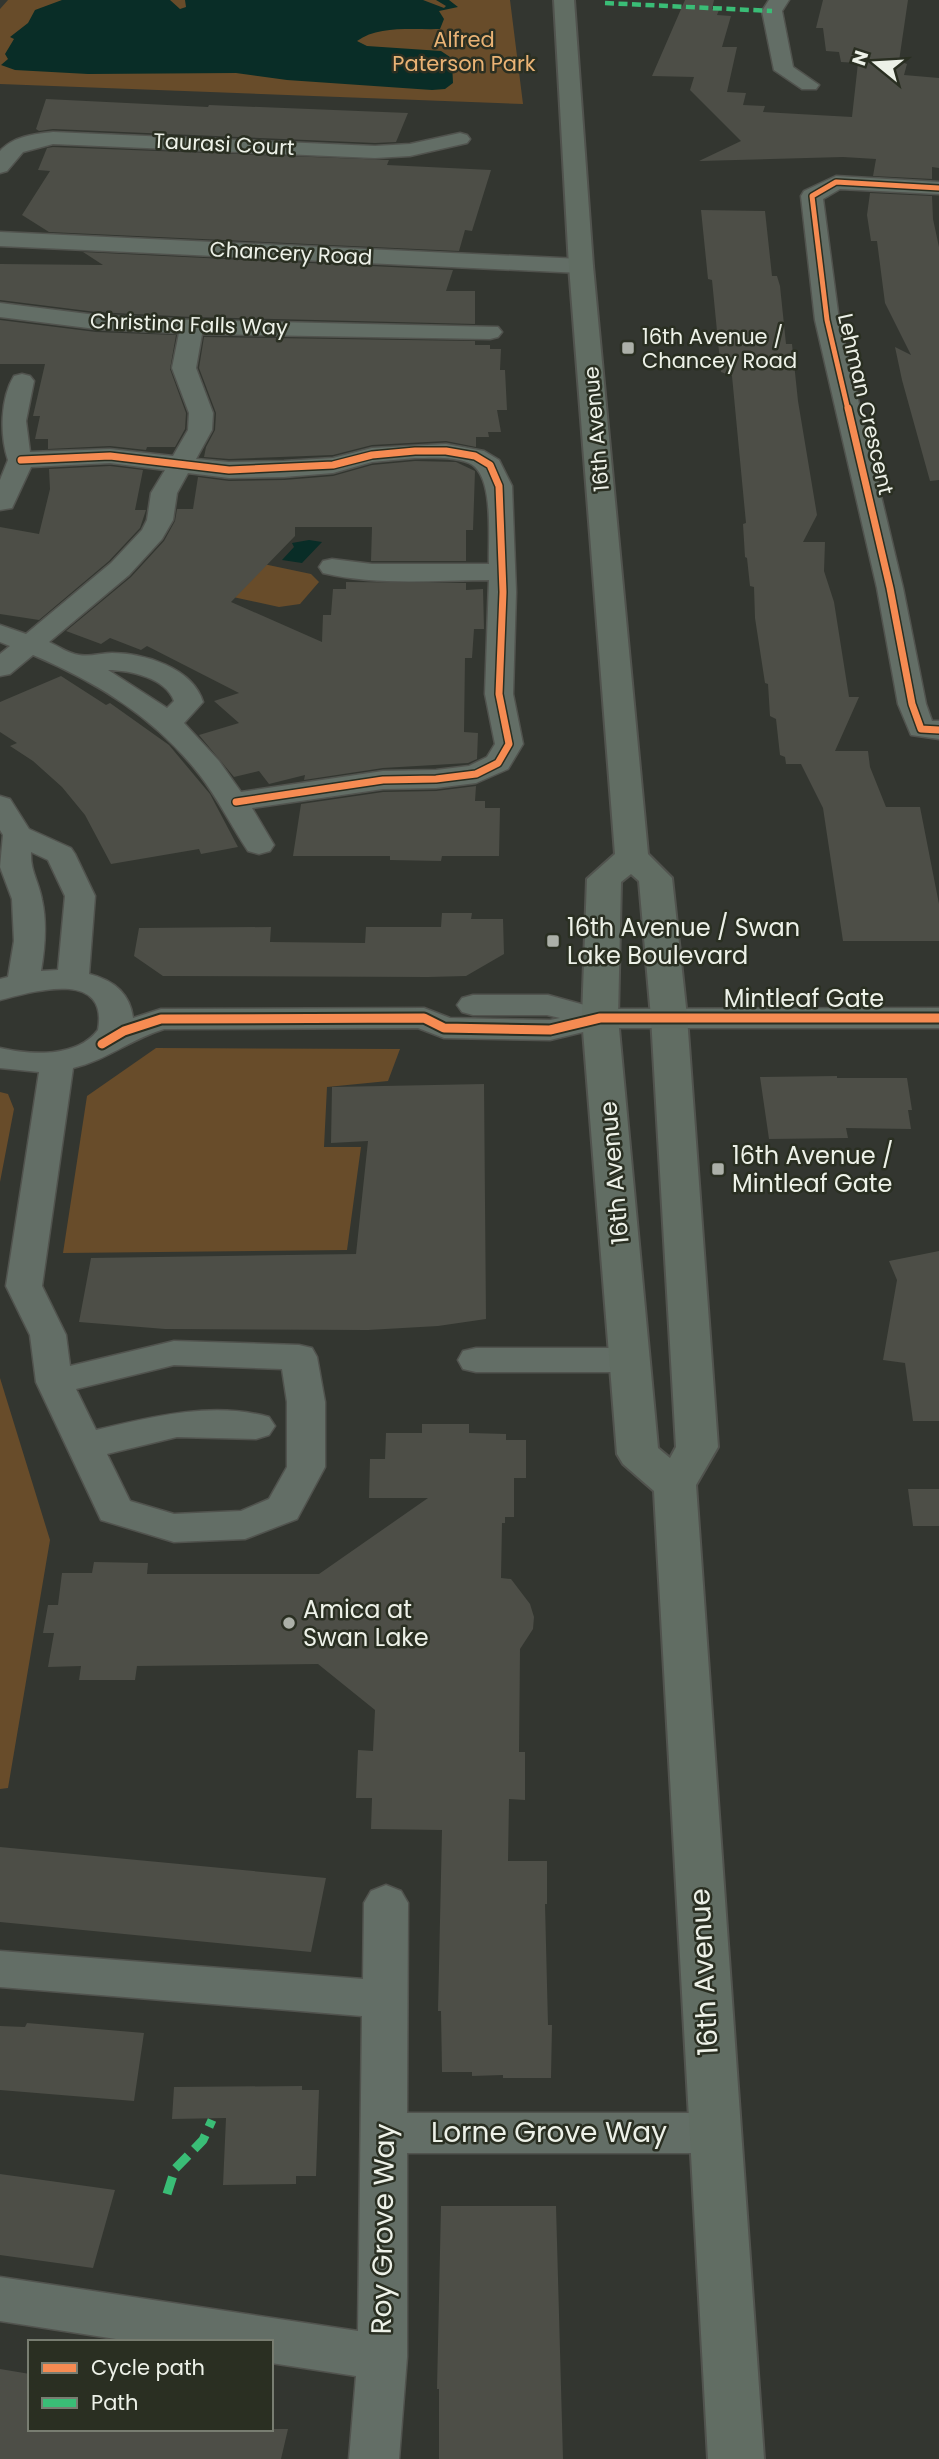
<svg xmlns="http://www.w3.org/2000/svg" width="939" height="2459" font-family="Poppins,sans-serif">
<rect width="100%" height="100%" fill="#333630"/>
<path fill="#684c2a" d="M8 0H510L523 104 0 84V9Z
M206 552 311 574 319 582 300 604 279 607 173 584Z
M156 1048 400 1049 388 1081 327 1087 324 1147H361L347 1250 63 1253 87 1096Z
M0 1092 8 1094 14 1109 0 1182Z
M0 1378 50 1540 8 1788 0 1789Z"/>
<path fill="#092d27" d="M62 0H170L180 9 186 7 185 0H423L444 8 446 6 436 0H449L458 7 439 11 444 19 440 29C414 30 379 25 357 41L367 46 441 51 450 57 448 60 452 63 453 83 445 89 432 90 287 80 236 73 88 74 15 70 1 65 8 59 5 54 14 39 10 37 28 23 35 10Z
M309 540 322 542 302 563 282 560 294 547 292 543Z"/>
<path fill="#4d4e47" d="M685 0H714L712 9 719 10 717 15 731 16 722 47H737L727 92 746 93 743 105 765 106 763 112 852 117 858 63 841 62 839 52 826 51 823 28H816L823 0H908L899 61 907 64 904 75 939 78V168L932 167V179L873 176 876 159 843 157 699 161 741 141 690 90 694 77 652 76Z
M46 99 208 107 209 105 408 113 396 142 375 143 53 129 39 131 36 129Z
M53 147 389 160 387 165 491 170 472 231 465 230 459 251 49 232 22 215 50 171 38 170 47 148Z
M870 193 932 196 933 219 939 247V480L930 481 902 380 895 347 911 355 885 303 877 241H871L867 215Z
M701 210 765 211 772 276H777L780 286 786 344H792L798 401 817 515 803 542H825L824 571 834 602 849 697H859L835 751H868L870 767 886 807H920L939 904V941H843L823 808 801 764H786L785 757 780 755 776 719 770 716 768 684 765 683 755 618 754 587 750 586 747 558 745 557 743 524 746 523 732 376 721 372 712 280 708 279Z
M83 252 453 270 446 291H475V324L192 317 96 312 0 300V264L103 265Z
M0 320 96 332 176 335 170 369 186 413 185 429 175 447H147L146 450 110 446 48 449V439H35L40 416H33L45 364H0Z
M204 337 475 341V345H490V349H501L500 370H505L507 410H497L501 432H488L489 437H476V447L446 441 372 445 333 455 229 459 204 457 206 447 215 430 216 413 199 368Z
M415 461 456 462 475 471 473 530H466V561H371L372 527H295V536L231 602 322 642 323 615H331L333 589H346V582L466 583V590L483 589 484 629H474L472 658H465L464 732 478 733 477 759 468 763 383 768 304 780 305 775 269 784 259 771 234 777 199 735 239 723 214 701 239 693 147 646 141 650 110 638 101 644 66 631 131 577 164 541 175 521 177 509H193L198 477 229 481 284 480 333 476 372 465Z
M110 466 143 470 135 510H146L140 528 109 561 39 620 0 614V527L39 534 50 489 49 469Z
M61 676 106 705 110 703 169 745 210 794 238 847 201 854 199 849 111 864 85 815 62 787 33 761 10 746 17 743 0 732V702Z
M476 786 475 801H485V808H500L499 856H442L441 861 390 860V856H293L301 804 383 792 436 791Z
M442 913H472L471 919H503L504 954 466 976 428 977 163 976 134 956 139 928 271 927 270 942 365 943 366 927H441Z
M837 1076V1078H907L912 1110H908L911 1129 846 1128 848 1138 769 1139 760 1077Z
M484 1084 486 1319 438 1326 368 1330 165 1329 79 1322 91 1258 356 1254 368 1141 331 1143 332 1087Z
M939 1251V1421H913L905 1363 883 1360 897 1280 889 1261Z
M422 1424H469V1433L506 1434V1440H526V1478H514V1517H505V1523H502L501 1578 511 1579 530 1604 534 1617 533 1629 520 1649 519 1752H525V1800L509 1799 508 1861H547V1904H545L548 2025H552L551 2078H503V2075L472 2076V2072H442L441 2011H438L442 1830 371 1829 372 1798H356L358 1750 373 1751 375 1710 318 1664 137 1666 135 1680H79L81 1666 48 1667 54 1633H43L48 1605H58L62 1573H92L94 1562 148 1563 147 1574H319L428 1498H369L370 1459H385L386 1433H422Z
M908 1489H939V1526H913Z
M0 1847 326 1878 311 1952 0 1922Z
M27 2023 144 2033 134 2101 0 2090V2026L25 2027Z
M302 2086V2090H319L316 2176H296V2184L223 2185 226 2118 172 2119 174 2087Z
M0 2174 115 2190 93 2268 0 2255Z
M441 2206H556L563 2459H439V2389H437Z
M0 2369 30 2374V2429H288L281 2459H0Z"/>
<g fill="none" stroke-linecap="round" stroke-linejoin="round">
<g stroke="#51534e" stroke-width="3">
<path id="minor" d="M769 0H789L782 11 793 67 819 85 816 89H802L774 70 762 11Z
M53 132 375 146 410 144 460 133 467 135 470 139 467 143 410 156 375 158 53 144 23 152 7 171 0 173V151C14 136 34 134 53 132Z
M836 176 939 182V194L840 189 823 199 839 320 903 588 926 704 932 721H939V739L911 735 898 704 877 588 815 320 801 196 804 191Z
M0 232 581 259 589 261 592 266 589 271 581 273 0 246Z
M0 303 96 315 192 320 498 327 502 332 498 337 490 339 202 334 196 368 213 413 212 430 196 459 229 462 284 461 333 458 372 448 446 444 484 451 499 460 512 486 516 592 513 694 523 744 508 769 476 783 436 788 383 789 252 808 274 845 270 851 259 854 248 851C231 826 218 798 199 774 155 718 97 682 33 655L10 674 0 676V654L10 646 0 642V625L26 634 111 563 142 530 147 520 151 493 165 470 110 463 31 467 12 508 0 510V480L8 460C0 436 0 399 14 376L22 374 30 376 34 381 26 421 30 452 110 449 173 456 188 430 189 413 172 368 179 333 96 329 0 317ZM415 458C432 458 453 456 469 463 495 474 488 539 489 564H372L332 559 323 561 319 567 323 573C376 586 435 580 489 580L485 694 495 744 487 757 469 766 436 770 383 771 241 792 219 761 184 723 203 702C193 668 144 653 112 653 102 653 89 657 79 655 69 654 58 646 49 642L129 575 162 539 173 520 177 493 188 473 229 478 284 477 333 473 372 462ZM108 670C130 670 166 678 174 701L167 708Z
M0 796 10 799 29 829 71 848 75 854 95 896 89 974C113 980 130 993 133 1018L161 1009 424 1008 450 1018 550 1020 560 1018 547 1015H473L462 1012 457 1005 462 998 473 995H548L599 1009 939 1008V1028H600L550 1040 444 1038 418 1028 164 1029C129 1040 107 1060 73 1068L42 1286 66 1335 70 1366 174 1341 299 1345 312 1348 317 1357 325 1402V1467L297 1519 245 1539 174 1542 101 1520 36 1382 30 1335 6 1286 39 1072 0 1068V1048C31 1055 77 1058 98 1030 109 969 34 991 0 1000V979L8 977 14 941 12 899 0 867 3 835 0 830ZM31 852 48 860 65 896 58 970 41 971C45 947 47 923 42 900 39 882 30 871 31 852ZM174 1365 282 1369 287 1402V1467L269 1499 241 1511 174 1514 130 1501 107 1454 177 1437 256 1439 269 1435 275 1426 269 1417C212 1401 151 1417 96 1430L76 1389Z
M476 1348H630L643 1351 648 1360 643 1369 630 1372H476L463 1369 458 1360 463 1351Z
M386 1885 401 1891 408 1903 407 2113H713L730 2119 736 2133 730 2147 713 2153H407V2357L399 2459H349L356 2376 271 2363V2342H135L0 2321V2277L358 2331 362 2016 0 1987V1951L363 1979 364 1903 371 1891Z"/>
</g>
<g stroke="#51534e" stroke-width="4">
<path id="major" d="M554 0H574L593 266 648 854 672 878 687 1017 718 1447 696 1485 764 2459H708L654 1491 623 1464 617 1454 582 1018 587 879 615 854 569 266ZM631 874 639 881 651 1017 676 1447 670 1458 658 1448 618 1018 621 882Z"/>
</g>
<use href="#minor" fill="#636e66" fill-rule="evenodd"/>
<use href="#major" fill="#616d63" fill-rule="evenodd"/>
<path stroke="#3abd76" stroke-width="4.5" stroke-dasharray="9 4.5" stroke-linecap="butt" d="M605 3 772 11"/>
<path stroke="#3abd76" stroke-width="9" stroke-dasharray="18 9" stroke-linecap="butt" d="M167 2194 175 2169 203 2140 212 2120"/>
<g stroke="#2a2f22" stroke-width="8">
<path id="cycleway-far2" d="M848 410 827 320 812 196 836 182 939 188"/>
</g>
<g stroke="#2a2f22" stroke-width="10">
<path id="cycleway-far1" d="M848 408 890 588 912 704 921 729 939 730
M21 460 110 456 229 470 333 465 372 455 415 451H446L475 456 490 465 499 486 503 592 499 694 509 744 498 763 476 774 436 779 383 780 236 802"/>
</g>
<g stroke="#2a2f22" stroke-width="13">
<path id="cycleway" d="M102 1044 124 1031 161 1019 424 1018 444 1028 550 1030 600 1018H939"/>
</g>
<use href="#cycleway-far2" stroke="#f68b52" stroke-width="5"/>
<use href="#cycleway-far1" stroke="#f68b52" stroke-width="7"/>
<use href="#cycleway" stroke="#f68b52" stroke-width="9"/>
</g>
<g fill="#acb0a8" stroke="#2a2f22" stroke-width="2.5">
<rect x="621" y="341" width="14" height="14" rx="3.5"/>
<rect x="546" y="934" width="14" height="14" rx="3.5"/>
<rect x="711" y="1162" width="14" height="14" rx="3.5"/>
<circle cx="289" cy="1623" r="7"/>
</g>
<g text-anchor="middle" dominant-baseline="central" stroke-width="5" stroke-linejoin="round" paint-order="stroke">
<g font-size="21" fill="#eab375" stroke="#2a2f22">
<text x="464" y="39">Alfred<tspan x="464" dy="24">Paterson Park</tspan></text>
</g>
<g font-size="21" fill="#edf1e8" stroke="#2a2f22">
<text transform="translate(224 144) rotate(3)">Taurasi Court</text>
<text transform="translate(291 253) rotate(3)">Chancery Road</text>
<text transform="translate(189 324) rotate(2)">Christina Falls Way</text>
<text transform="translate(866 404) rotate(77)">Lehman Crescent</text>
<text transform="translate(596 429) rotate(-95)">16th Avenue</text>
</g>
<g font-size="21" fill="#edf1e8" stroke="#2a2f22" text-anchor="start">
<text x="642" y="336">16th Avenue /<tspan x="642" dy="24">Chancey Road</tspan></text>
</g>
<g font-size="24" fill="#edf1e8" stroke="#2a2f22" text-anchor="start">
<text x="567" y="927">16th Avenue / Swan<tspan x="567" dy="28">Lake Boulevard</tspan></text>
<text x="732" y="1155">16th Avenue /<tspan x="732" dy="28">Mintleaf Gate</tspan></text>
<text x="303" y="1609">Amica at<tspan x="303" dy="28">Swan Lake</tspan></text>
</g>
<g font-size="24" fill="#edf1e8" stroke="#2a2f22">
<text x="804" y="998">Mintleaf Gate</text>
<text transform="translate(614 1173) rotate(-95)">16th Avenue</text>
</g>
<g font-size="28" fill="#edf1e8" stroke="#2a2f22">
<text transform="translate(704 1972) rotate(-93)">16th Avenue</text>
<text x="549" y="2132">Lorne Grove Way</text>
<text transform="translate(383 2229) rotate(-89)">Roy Grove Way</text>
</g>
</g>
<rect x="28" y="2340" width="245" height="91" fill="#2a2f22" stroke="#787d71" stroke-width="2"/>
<rect x="42" y="2363" width="35" height="10" fill="#f68b52" stroke="#787d71" stroke-width="2"/>
<text x="91" y="2375" font-size="21" fill="#edf1e8">Cycle path</text>
<rect x="42" y="2398" width="35" height="10" fill="#3abd76" stroke="#787d71" stroke-width="2"/>
<text x="91" y="2410" font-size="21" fill="#edf1e8">Path</text>
<g transform="translate(876 63) rotate(288)" stroke="#2a2f22" stroke-width="5" paint-order="stroke">
<path d="M0-5L12 26L0 18L-12 26Z" fill="#edf1e8"/>
<text y="-10" font-size="19" font-weight="bold" text-anchor="middle" fill="#edf1e8">N</text>
</g>
</svg>
